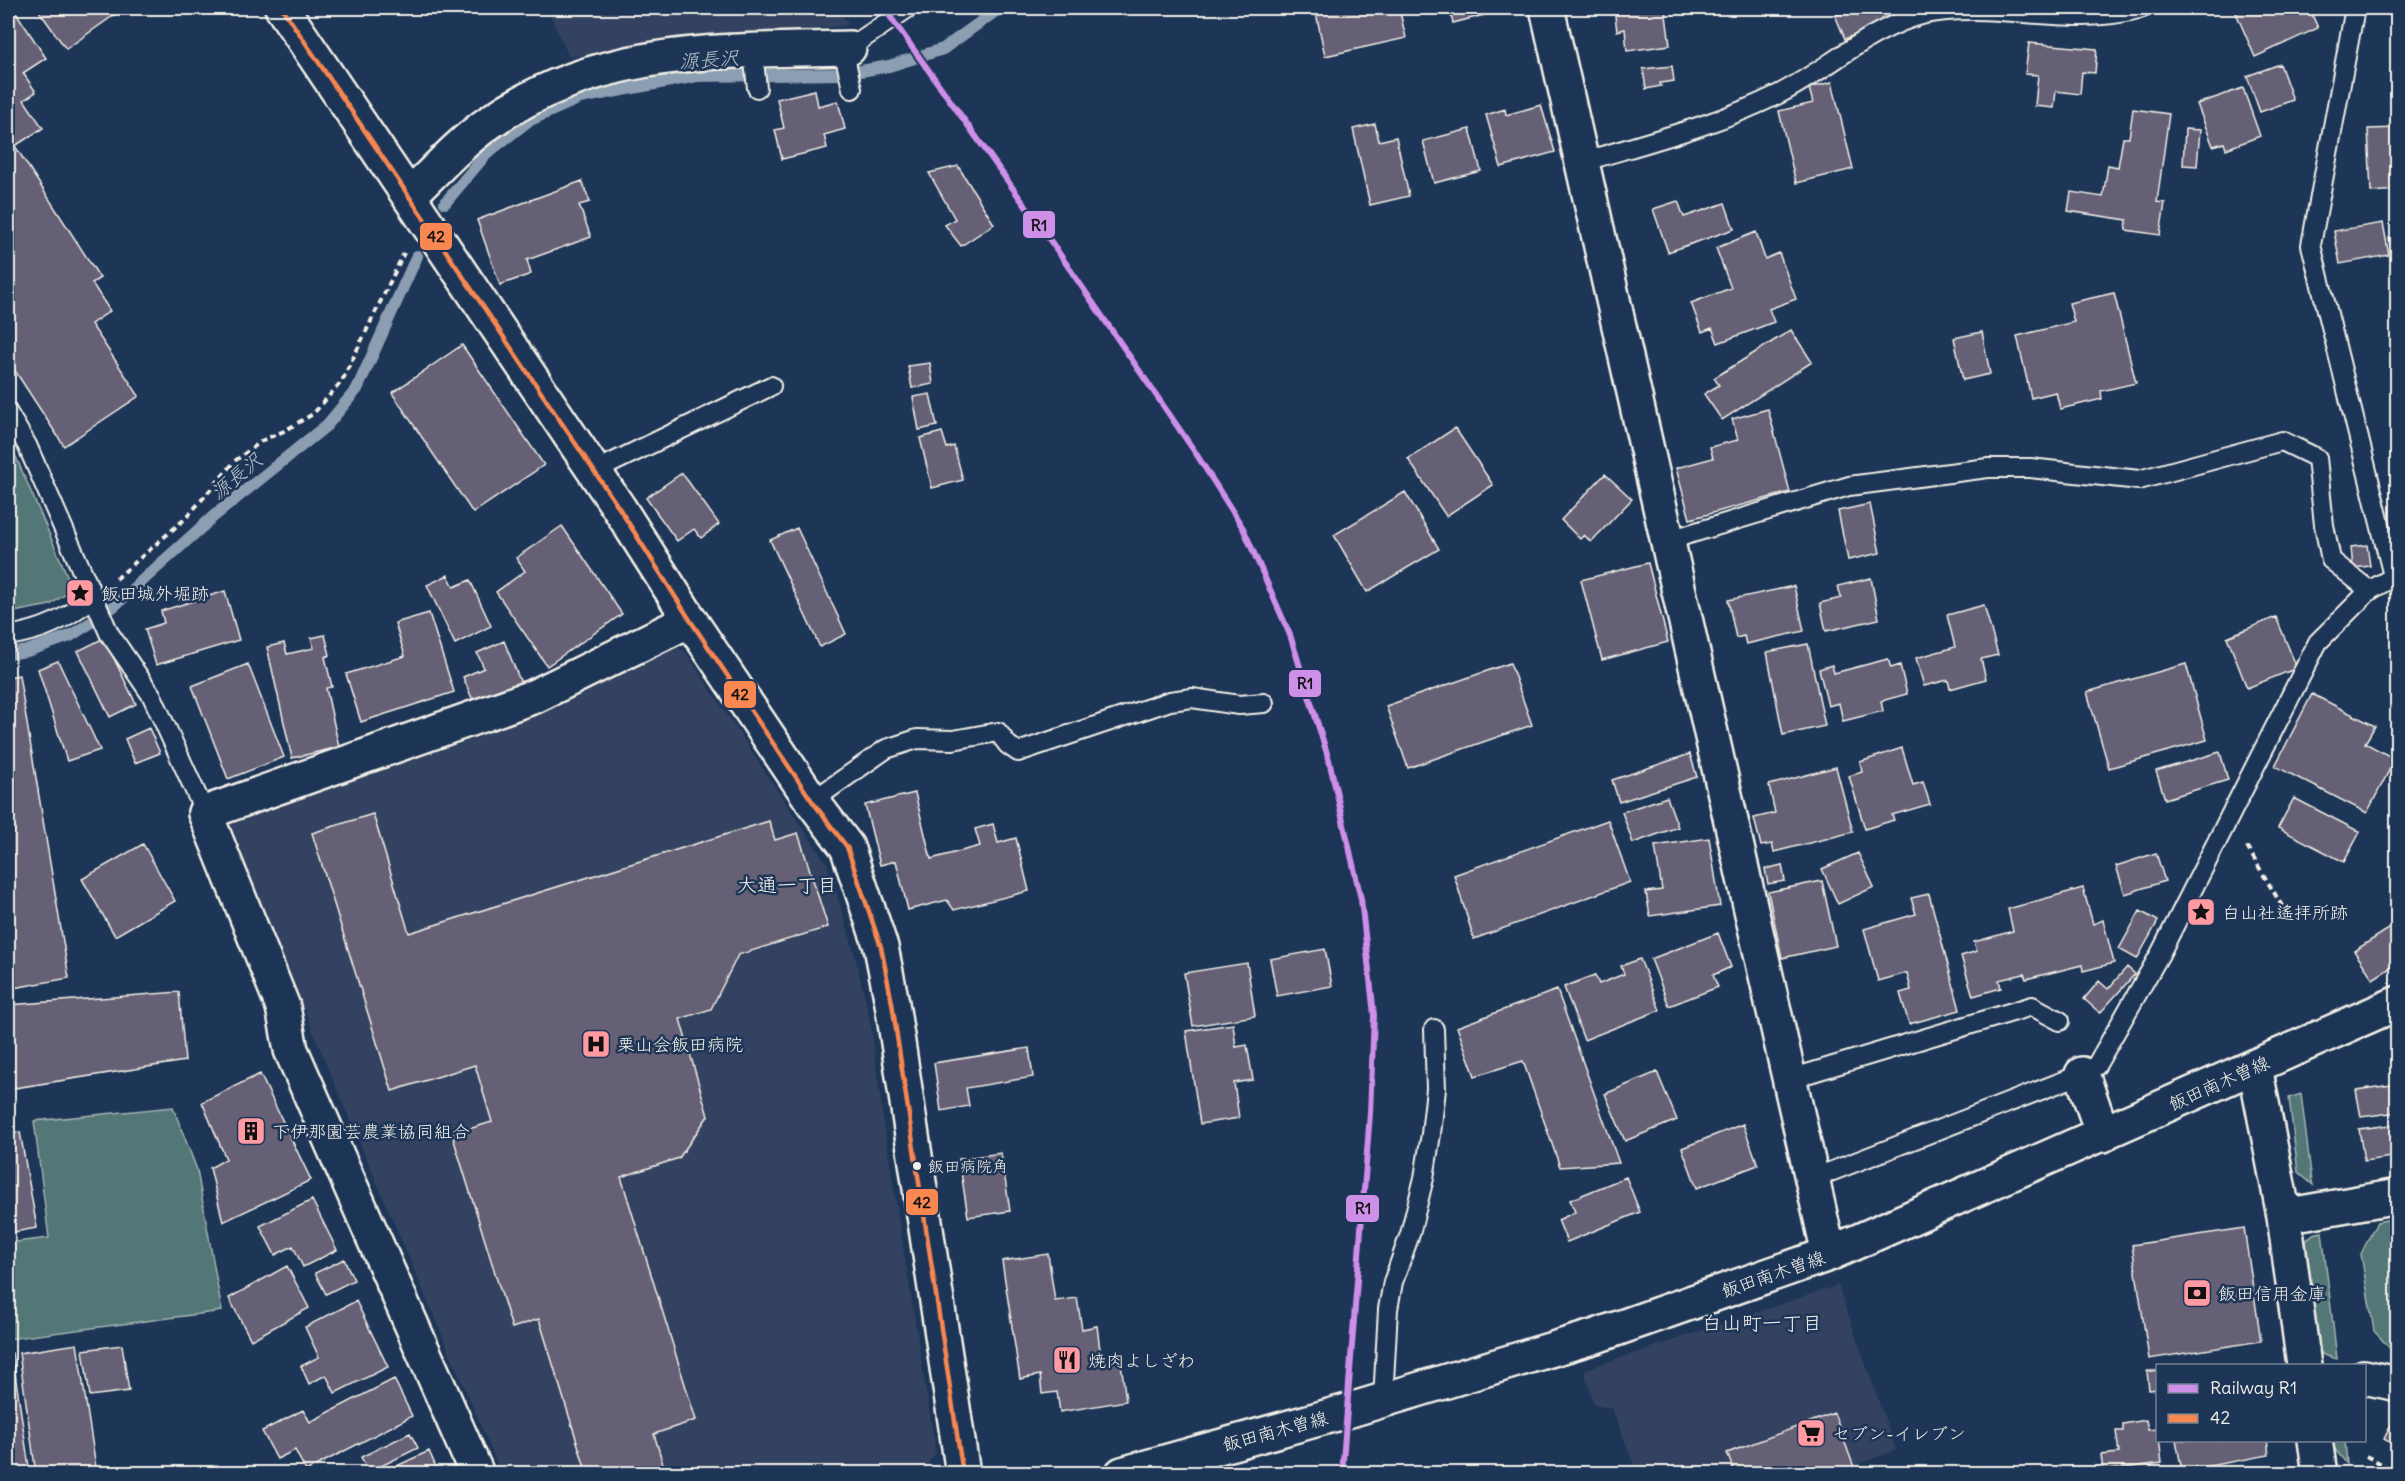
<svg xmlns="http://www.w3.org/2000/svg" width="2405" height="1481" font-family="Delius,'Klee One',sans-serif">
<rect width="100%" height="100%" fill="#1d3557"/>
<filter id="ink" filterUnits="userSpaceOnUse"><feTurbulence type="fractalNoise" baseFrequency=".0167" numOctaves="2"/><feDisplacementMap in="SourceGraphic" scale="12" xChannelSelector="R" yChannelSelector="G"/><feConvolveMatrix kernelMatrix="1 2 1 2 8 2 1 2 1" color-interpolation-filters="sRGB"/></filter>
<g filter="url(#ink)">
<path fill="#334260" d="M547 8H837L849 25 569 57Z
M671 645 685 651 793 814 827 863 852 944 870 1018 884 1126 936 1453 921 1473H501L329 1071 231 826 230 822Z
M1838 1285 1896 1450 1836 1473H1637L1612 1408 1594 1405 1584 1370Z"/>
<path fill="#537677" stroke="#a4b4b0" stroke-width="1.5" d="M8 443 16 457 73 589 50 605 8 613Z
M2301 1094 2312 1182 2313 1185 2298 1172 2289 1098Z
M173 1107 197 1170 222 1311 8 1339V1243L49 1238 34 1121Z
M2397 1218H2398L2397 1356 2374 1331 2361 1254 2377 1222Z
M2322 1232 2337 1359 2324 1355 2319 1351 2306 1241 2313 1234Z
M2332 1441H2345L2347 1464 2333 1447Z"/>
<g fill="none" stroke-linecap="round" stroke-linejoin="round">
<path stroke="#8c9eb1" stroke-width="12" d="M445 203 487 153 528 121 580 98 697 76 844 74 889 66 943 49 1000 8
M8 654 27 651 70 636 92 622 114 606 214 516 327 425 357 389 417 256
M2265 1474 2272 1473"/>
</g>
<path fill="#666176" stroke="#f4f1e8" stroke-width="1.5" d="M8 8H13L46 58 23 73 36 92 24 100 43 128 15 146 100 278 92 283 110 311 91 324 139 396 64 446 8 360Z
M37 8H124L66 49Z
M1315 8H1399L1406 38 1325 56Z
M1449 8H1511L1453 23Z
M1614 8H1665L1670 45 1627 51 1625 29 1617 31Z
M1840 8H1884L1890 21 1845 39 1835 15 1842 12Z
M2247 8H2309L2318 28 2255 57 2236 13Z
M2029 43 2097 49 2095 73 2082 72 2080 94 2056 91 2054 108 2035 106 2038 75 2025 74Z
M2280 64 2293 100 2260 112 2247 76Z
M1672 66 1674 81 1660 83 1661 86 1646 89 1643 69Z
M1832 82 1853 169 1796 183 1779 111 1813 103 1809 88Z
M2243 88 2260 136 2226 149 2224 143 2213 146 2197 104Z
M815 90 818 106 838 101 845 129 824 135 827 148 782 159 775 130 784 128 777 99Z
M1541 105 1555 152 1501 167 1486 115 1505 109 1506 115Z
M2133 109 2169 114 2157 202 2165 203 2160 235 2126 230 2127 220 2068 211 2071 192 2103 197 2108 165 2118 167 2123 138H2129Z
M1375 124 1379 141 1396 137 1409 196 1370 205 1353 129Z
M2398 128V190L2371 192 2368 129Z
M1470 129 1481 171 1434 183 1423 141Z
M2185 129 2200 130 2197 166 2183 165Z
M958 166 994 224 961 246 945 225 955 219 929 173Z
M582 181 590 202 579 205 591 237 527 260 531 274 500 285 477 220Z
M1678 201 1684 217 1725 203 1734 229 1668 252 1653 209Z
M2383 223 2389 255 2340 264 2334 231Z
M2398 226V282L2389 238 2396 237 2394 227Z
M1756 232 1765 259 1779 253 1796 299 1769 309 1774 322 1718 343 1712 328 1702 332 1691 303 1731 288 1716 248Z
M2114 293 2136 383 2101 391 2102 399 2060 409 2056 392 2031 398 2017 336 2074 322 2069 303Z
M1791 330 1812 362 1722 420 1704 394 1719 385 1714 378Z
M1982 332 1990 374 1963 380 1954 338Z
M462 345 544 465 473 513 392 393Z
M930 363 933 384 912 388 908 366Z
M930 394 937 426 919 430 913 397Z
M1768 409 1790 492 1690 519 1676 468 1713 458 1710 447 1738 440 1732 419Z
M1455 428 1493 485 1446 516 1408 459Z
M942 432 947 448 954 446 963 480 932 488 920 438Z
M682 473 719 524 701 538 694 529 677 541 646 498Z
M1605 474 1632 499 1591 542 1584 535 1580 539 1561 520Z
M1405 492 1439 549 1367 592 1334 535Z
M1870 504 1880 553 1848 560 1838 511Z
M562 526 622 614 547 666 496 592 525 571 516 558Z
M797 528 846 634 820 647 770 540Z
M2367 545 2370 566 2353 568 2351 547Z
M1648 563 1668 642 1602 660 1581 580Z
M448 575 454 587 470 580 491 626 455 644 427 585Z
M1871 578 1879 619 1826 631 1820 603 1841 598 1838 586Z
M1794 586 1804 631 1746 644 1744 636 1736 638 1728 600Z
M225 591 239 640 156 665 145 629 164 623 161 611Z
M1984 605 1998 655 1981 659 1986 679 1950 689 1948 680 1924 686 1916 658 1955 647 1947 615Z
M429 613 454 692 361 722 346 674 405 656 395 623Z
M2276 617 2297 668 2247 688 2227 637Z
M325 635 330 655 325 657 332 687 326 688 339 747 292 758 267 647 284 643 287 654 314 648 311 638Z
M104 638 136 704 110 717 78 651Z
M504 641 521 683 474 703 463 677 484 668 477 653Z
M1808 644 1825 726 1783 735 1767 652Z
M1888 659 1891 668 1900 665 1907 694 1881 701 1883 711 1843 721 1839 703 1828 706 1819 669 1832 665 1834 673Z
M58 661 100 750 67 761 38 669Z
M1510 663 1532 725 1408 768 1386 706Z
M248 664 284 757 228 779 192 686Z
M2186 664 2207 740 2109 768 2087 692Z
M19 675 69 978 8 989V677Z
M2312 694 2375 726 2365 743 2395 759 2367 813 2275 766Z
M149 728 160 753 135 763 125 739Z
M1902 748 1913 785 1923 782 1930 804 1892 815 1894 820 1865 829 1849 776 1862 772 1860 762Z
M2220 752 2228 780 2165 799 2156 771Z
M1690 754 1697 777 1619 802 1612 780Z
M1836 767 1853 832 1774 852 1772 844 1761 846 1754 818 1775 813 1769 785Z
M915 793 931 859 980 846 975 829 993 824 998 843 1016 838 1029 891 954 910 947 900 908 910 896 861 880 865 865 805Z
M1667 797 1678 827 1633 843 1622 812Z
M2294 798 2360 832 2344 862 2278 828Z
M373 814 409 933 769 821 775 840 798 833 828 927 738 955 711 1009 680 1019 708 1116 679 1158 621 1177 696 1420 654 1434 666 1474H587L539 1319 512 1328 452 1134 492 1122 475 1065 392 1091 312 833Z
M1608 820 1630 882 1474 939 1454 875Z
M1709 838 1720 906 1650 916 1646 892 1662 890 1655 846Z
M143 844 175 901 115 936 82 879Z
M1858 853 1874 887 1838 904 1822 869Z
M2156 853 2165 881 2125 894 2116 866Z
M1782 865 1785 881 1768 884 1765 869Z
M1822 881 1836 946 1782 958 1768 892Z
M2083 888 2093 924 2103 920 2114 963 2083 971 2082 965 2026 979 2024 974 1999 980 2001 988 1973 996 1961 956 1977 951 1974 942 2013 931 2008 909Z
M1929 894 1960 1010 1909 1024 1900 993 1911 990 1907 973 1878 981 1864 929 1916 914 1911 898Z
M2140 911 2158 921 2137 959 2119 949Z
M2398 923V963L2373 979 2354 951Z
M1718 933 1731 967 1713 975 1718 987 1669 1006 1651 959Z
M1325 949 1332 986 1277 996 1270 959Z
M1640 959 1660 1010 1584 1040 1564 987 1595 975 1599 984 1624 974 1621 966Z
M1247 963 1255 1016 1193 1026 1184 973Z
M2127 967 2135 974 2100 1013 2084 999 2099 981 2108 989Z
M1557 990 1619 1163 1560 1167 1523 1061 1475 1076 1457 1027Z
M179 992 185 1061 8 1089V1005Z
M1233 1024 1236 1047 1247 1045 1253 1080 1234 1083 1239 1118 1200 1124 1186 1031Z
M1029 1048 1033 1077 966 1088 969 1106 941 1111 934 1063Z
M1657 1072 1677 1120 1625 1141 1605 1094Z
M260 1074 311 1180 223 1222 210 1168 226 1159 202 1102Z
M2398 1084V1112L2361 1117 2356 1090Z
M1743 1124 1758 1165 1697 1188 1682 1148Z
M2398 1124V1156L2364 1161 2359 1129Z
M20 1132 37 1228 8 1233V1133Z
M1001 1153 1010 1211 968 1217 959 1159Z
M1626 1177 1640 1212 1567 1242 1558 1220 1575 1212 1570 1200Z
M312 1200 337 1250 303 1267 293 1246 275 1255 260 1226Z
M2244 1228 2261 1341 2149 1359 2132 1245Z
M1048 1254 1055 1301 1077 1298 1082 1329 1097 1326 1101 1358 1120 1355 1126 1401 1060 1412 1057 1392 1042 1394 1040 1375 1020 1379 1002 1261Z
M344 1259 354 1280 326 1294 315 1273Z
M287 1266 309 1308 251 1340 229 1298Z
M356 1301 388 1367 335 1393 326 1375 309 1384 301 1366 319 1357 305 1327Z
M77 1344 97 1474H36L19 1353Z
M122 1345 129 1391 90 1396 83 1350Z
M8 1353H12L30 1474H8Z
M2147 1371H2158V1389L2149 1390Z
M394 1379 412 1416 306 1471 295 1450 277 1459 262 1431 303 1410 310 1422Z
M2398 1411V1448L2384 1439Z
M1834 1413 1855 1470 1846 1474H1735L1727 1453Z
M2146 1420 2148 1430 2158 1429 2162 1463 2103 1471 2101 1455 2119 1453 2116 1431H2123V1424Z
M410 1433 418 1448 369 1472 361 1457Z
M2176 1440H2267L2269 1455 2182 1471Z
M429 1451 439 1474H390L388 1470Z"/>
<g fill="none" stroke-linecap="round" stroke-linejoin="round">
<g stroke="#f4f1e8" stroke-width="22">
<path id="lane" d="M2355 8 2311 245 2393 576
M843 48 852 89
M849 48 908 8
M756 49 754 61 757 88
M1582 162C1648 142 1717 125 1779 94 1829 69 1869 28 1925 14 1996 0 2071 29 2142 8
M8 413 27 445 109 633 152 696 205 813
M595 471 771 386
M1666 541 1849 486 1988 468H2030L2139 480 2282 441 2317 458 2324 525 2331 560 2370 591
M8 636C44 630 64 620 93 598
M812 801 886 749 917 739 953 740 998 732 1008 745 1018 752 1170 701 1192 698 1239 705 1264 703
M1790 1079 2032 1006 2060 1021
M1812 1179 2082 1074 2096 1066 2160 954 2318 642 2369 591 2398 574
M1383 1400 1388 1309 1393 1282 1410 1234 1424 1178 1431 1134 1436 1089 1434 1029"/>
</g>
<g stroke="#f4f1e8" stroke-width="38">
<path id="street" d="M1547 8 1829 1254
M409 196C435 171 460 143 490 122 599 46 722 51 849 48
M205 813 535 696 690 620
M2255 1067 2284 1216 2304 1366
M2082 1074 2103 1135
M2284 1216 2398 1196
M2364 1377 2398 1384
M2315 1440 2320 1474"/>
</g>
<g stroke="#f4f1e8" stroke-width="38">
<path id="secondary" d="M282 8 619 508 690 620 812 801 847 847 881 947 892 1003 963 1474
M205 813 283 1007 291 1050 477 1474"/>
</g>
<g stroke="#f4f1e8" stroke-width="38">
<path id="primary" d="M1122 1474 1347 1411 1596 1336 1829 1254 2398 1003"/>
</g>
<path stroke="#f4f1e8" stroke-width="4" stroke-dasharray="6 4.5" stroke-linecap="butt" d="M116 579 186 518 236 460 263 440 284 431 313 414 342 381 404 253
M2247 847 2288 916
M2366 1456 2389 1468 2395 1474"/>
<use href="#lane" stroke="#1d3557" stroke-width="18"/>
<use href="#street" stroke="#1d3557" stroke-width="33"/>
<use href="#secondary" stroke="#1d3557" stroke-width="33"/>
<use href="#primary" stroke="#1d3557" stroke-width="33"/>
<g stroke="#1d3557" stroke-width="9">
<path id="bus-1" d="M282 8 619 508 690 620 812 801 847 847 881 947 892 1003 963 1474"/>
</g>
<use href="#bus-1" stroke="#f88751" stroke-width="4.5"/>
<g stroke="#1d3557" stroke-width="10">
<path id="rail-1" d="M884 8 1052 243 1195 452 1243 528 1290 635 1329 760 1361 899 1374 1015 1370 1113 1342 1474"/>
</g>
<use href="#rail-1" stroke="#ce8fe9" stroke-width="6"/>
</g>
</g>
<defs>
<g id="sight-square" transform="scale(1.5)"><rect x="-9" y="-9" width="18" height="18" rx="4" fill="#ff9aa2" stroke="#1d3557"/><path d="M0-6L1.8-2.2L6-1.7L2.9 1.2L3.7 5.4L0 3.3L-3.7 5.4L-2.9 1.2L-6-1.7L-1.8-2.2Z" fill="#111"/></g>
<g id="hospital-square" transform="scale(1.5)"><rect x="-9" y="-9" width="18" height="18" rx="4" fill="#ff9aa2" stroke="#1d3557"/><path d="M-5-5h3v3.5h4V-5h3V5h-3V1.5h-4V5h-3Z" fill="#111"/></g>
<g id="building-square" transform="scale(1.5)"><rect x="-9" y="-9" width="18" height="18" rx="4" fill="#ff9aa2" stroke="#1d3557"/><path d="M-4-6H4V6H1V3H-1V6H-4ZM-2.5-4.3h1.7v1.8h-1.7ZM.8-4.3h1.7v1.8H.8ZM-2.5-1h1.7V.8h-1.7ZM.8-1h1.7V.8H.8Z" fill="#111"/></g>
<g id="bank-square" transform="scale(1.5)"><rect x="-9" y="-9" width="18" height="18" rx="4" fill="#ff9aa2" stroke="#1d3557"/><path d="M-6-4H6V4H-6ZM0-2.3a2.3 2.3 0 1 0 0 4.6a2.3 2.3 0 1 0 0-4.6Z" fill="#111"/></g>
<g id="restaurant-square" transform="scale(1.5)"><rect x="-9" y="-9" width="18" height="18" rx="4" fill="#ff9aa2" stroke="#1d3557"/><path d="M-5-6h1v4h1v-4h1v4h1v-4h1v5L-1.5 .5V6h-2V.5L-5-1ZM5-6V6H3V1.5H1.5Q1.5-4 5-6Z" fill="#111"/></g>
<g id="supermarket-square" transform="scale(1.5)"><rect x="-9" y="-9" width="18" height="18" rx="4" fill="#ff9aa2" stroke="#1d3557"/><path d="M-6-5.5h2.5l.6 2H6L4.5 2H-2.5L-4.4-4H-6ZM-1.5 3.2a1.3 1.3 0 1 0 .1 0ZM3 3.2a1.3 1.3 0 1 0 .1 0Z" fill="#111"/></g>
</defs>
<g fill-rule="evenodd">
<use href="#sight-square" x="80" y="593"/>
<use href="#sight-square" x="2201" y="912"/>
<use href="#hospital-square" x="596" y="1044"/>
<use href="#building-square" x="251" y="1131"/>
<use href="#bank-square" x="2197" y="1293"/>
<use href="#restaurant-square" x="1067" y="1360"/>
<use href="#supermarket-square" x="1811" y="1433"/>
</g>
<circle fill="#f4f1e8" stroke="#1d3557" stroke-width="2" cx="917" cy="1166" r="5"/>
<g text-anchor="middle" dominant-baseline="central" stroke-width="5" stroke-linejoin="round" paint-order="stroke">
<g font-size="16" fill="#f4f1e8" stroke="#1d3557" text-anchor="start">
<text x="928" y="1166">飯田病院角</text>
</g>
<g font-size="18" fill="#f4f1e8" stroke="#1d3557" text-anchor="start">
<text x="101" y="593">飯田城外堀跡</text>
<text x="2222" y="912">白山社遙拝所跡</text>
<text x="617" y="1044">栗山会飯田病院</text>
<text x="272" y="1131">下伊那園芸農業協同組合</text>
<text x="2218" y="1293">飯田信用金庫</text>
<text x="1088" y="1360">焼肉よしざわ</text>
<text x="1832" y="1433">セブン-イレブン</text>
</g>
<g font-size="18" fill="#f4f1e8" stroke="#1d3557">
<text transform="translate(2219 1083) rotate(-24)">飯田南木曽線</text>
<text transform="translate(1773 1274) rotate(-19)">飯田南木曽線</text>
<text transform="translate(1275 1431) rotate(-15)">飯田南木曽線</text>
</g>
<g font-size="20" font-style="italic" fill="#b7c1c8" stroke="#1d3557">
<text transform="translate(709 59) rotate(-4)">源長沢</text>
<text transform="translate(236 476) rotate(-40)">源長沢</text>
</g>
<g font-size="20" fill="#f4f1e8" stroke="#1d3557">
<text x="787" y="884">大通一丁目</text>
<text x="1762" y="1322">白山町一丁目</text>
</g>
</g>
<g stroke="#1d3557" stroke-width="2">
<rect x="1022" y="210" width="34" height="29" rx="6" fill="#ce8fe9"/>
<rect x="419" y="222" width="34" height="29" rx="6" fill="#f88751"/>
<rect x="1288" y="669" width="34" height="29" rx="6" fill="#ce8fe9"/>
<rect x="723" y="680" width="34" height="29" rx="6" fill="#f88751"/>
<rect x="905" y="1188" width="34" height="28" rx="6" fill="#f88751"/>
<rect x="1345" y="1194" width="35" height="29" rx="6" fill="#ce8fe9"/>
</g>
<g font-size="16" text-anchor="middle" font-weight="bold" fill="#111">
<text x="1039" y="231">R1</text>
<text x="436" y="242">42</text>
<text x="1305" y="689">R1</text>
<text x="740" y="700">42</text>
<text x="922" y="1208">42</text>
<text x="1363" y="1214">R1</text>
</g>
<rect width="2405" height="1481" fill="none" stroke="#1d3557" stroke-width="30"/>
<rect x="15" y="15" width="2375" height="1451" fill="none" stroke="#f4f1e8" stroke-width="2" filter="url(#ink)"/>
<rect x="2156" y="1364" width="210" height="78" fill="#1d3557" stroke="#738091" stroke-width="1.5"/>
<rect x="2168" y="1384" width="30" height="9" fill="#ce8fe9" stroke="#738091" stroke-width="1.5"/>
<text x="2210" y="1394" font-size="18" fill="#f4f1e8">Railway R1</text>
<rect x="2168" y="1414" width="30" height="9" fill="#f88751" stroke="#738091" stroke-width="1.5"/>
<text x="2210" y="1424" font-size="18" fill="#f4f1e8">42</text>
</svg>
